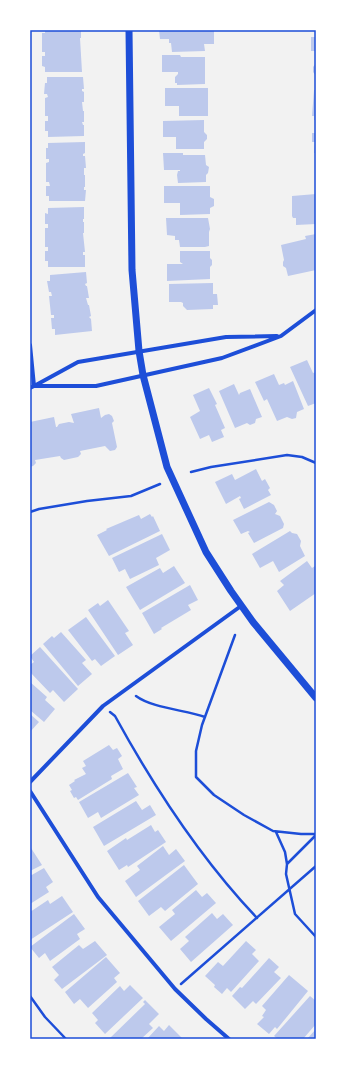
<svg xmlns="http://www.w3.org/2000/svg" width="346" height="1069" font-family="Arial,sans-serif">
<rect width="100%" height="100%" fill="#f2f2f2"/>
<path fill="#bdc9ec" d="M45 30H81V38H80L82 72H45V67L42 66V56H45V52H42V33H45Z
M159 30H214V44H204L205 51 172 52 171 43H169V39H160Z
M311 37H316V51H311Z
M162 55H180L181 57H205V84L177 85V83H175V77L178 74V72H162Z
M316 63V76L313 72V67Z
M47 77H83L84 89H82V91L84 92V102H82L83 111H84V122H82L83 125H84V136L48 137V131H45V121H48V116H45V98L48 97 47 94H44L45 83H47Z
M165 88H208V116H179V106H165Z
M314 90H316V120H314V116H312Z
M204 120V132L207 135V139L204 142V149H176V137H163V121Z
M315 126H316V153H314L315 142H312V133H315Z
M85 142V153L83 154V156H85L86 168H84V175H85V187H84V190H86L85 201H49V196H46V186H50L49 182H46V163L49 162V159H46V148H48V143Z
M163 153H183V155H205L206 165 209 167 208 173 206 175V182L178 183 177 175 178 171H180V170H164Z
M164 186H210V197L214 199V206L210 208V214L180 215V203H164Z
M316 194V224L296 225V218H293L292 216V196Z
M84 207V219H83V222H84V233H83L85 252H83V255H85V267H48V261H45V251H48V247H45V228H48V224H45V213L48 214V208Z
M166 218H208L210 229 209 232V246L205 247H180L179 240H175V236L167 235Z
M316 234V270L288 276 286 268 283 266V262L284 260 281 245 306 239 305 236Z
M180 251H210V258L212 260V265L210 267V279L167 281V264H183L180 262Z
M86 272 87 283 85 284 86 286H87L89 298H86L88 305H89L91 316 89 317 91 319 92 331 55 335V329H52L51 318H54V315H51L49 296H52L51 292H49L47 281H50V275Z
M213 283V294H217L218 305H213V309L187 310 183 306V303L181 302H169V284Z
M307 360 313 373 316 372V403L308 406 290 367Z
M274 374 279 385 284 383 285 385 293 381 304 409 297 412 296 418 292 419 287 417 277 421 267 399 264 401 255 382Z
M234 384 239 395 240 393 250 389 262 417 256 419 255 423 250 425 247 423 235 428 219 391Z
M209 388 217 404 215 405 225 428 221 430 224 437 212 442 209 435 200 439 190 417 200 411 193 395Z
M99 408 101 418 105 415 109 414 112 416 114 421 112 423 117 447 115 450 110 451 105 446 80 451 81 454 78 457 64 460 61 458 60 456 35 460 36 463 33 466 30 467V422L54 417 56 427H57L59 424 69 422 74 423 71 414Z
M256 469 262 481 265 479 270 488 268 490 271 495 244 509 239 499 241 498 240 496 226 504 215 482 232 474 235 480Z
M269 502 274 505 277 511 275 514 280 516 284 524 283 528 254 543 248 533 250 532 248 531 241 534 233 520Z
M150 514 152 517 153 516 160 531 109 556 97 535 107 530 106 529 139 515 141 519Z
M290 531 292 533 297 534 301 541 300 546 305 556 279 572 273 561 260 568 252 554Z
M162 534 170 550 156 558 159 565 130 579 125 569 119 572 112 558Z
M307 561 312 568 315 566 316 567V593L290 611 277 591 284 585 280 581Z
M174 566 185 583 140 610 126 587 160 568 163 573Z
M190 585 198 600 188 605 191 610 161 628 162 629 154 634 142 613Z
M108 600 129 631 125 633 133 645 118 655 88 610 98 603 100 606Z
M86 617 115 656 101 666 95 659 92 661 68 630Z
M61 632 86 660 82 663 92 674 78 686 43 644 52 636 54 638Z
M40 647 78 689 64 702 53 690 50 693 30 672V665L34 662 30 656Z
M30 682 47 697 45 700 55 709 44 722 30 710Z
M30 714 39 722 30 732Z
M109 745 113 750 117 748 122 756 118 759 123 769 111 776 112 779 78 800 76 797 74 798 70 791 72 790 69 785 75 781 74 780 86 774 82 768 86 766 83 761Z
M128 773 137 787 134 788 139 795 101 818 98 812 88 818 79 802Z
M136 801 142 810 150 805 156 815 104 846 93 827Z
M151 825 155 832 158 830 166 842 128 867 127 865 119 870 107 851 126 838 127 840Z
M163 846 169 855 176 849 185 861 136 897 125 881 140 870 137 866Z
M31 848 42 865 30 871V849Z
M184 865 198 884 165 911 161 907 149 916 138 901Z
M44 868 53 882 46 887 49 892 30 904V876Z
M196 890 202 897 207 893 216 903 171 941 159 927 175 914 172 910Z
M62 896 73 912 30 940V912L48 900 50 904Z
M212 913 217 919 223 914 233 925 191 962 180 949 189 941 185 937Z
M74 914 85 929 77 934 80 939 50 961 45 953 39 958 30 947Z
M95 941 107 955 62 989 54 980 59 975 52 967 79 945 83 949Z
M246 941 256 950 252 954 259 961 231 992 227 988 222 994 214 987 215 985 205 976 218 962 223 966Z
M106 957 120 973 114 978 117 982 88 1008 80 999 74 1004 65 992Z
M269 958 279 967 274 972 281 978 256 1004 253 1001 245 1009 232 996 240 987 242 988Z
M289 975 308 991 277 1029 275 1027 269 1034 257 1024 264 1017 262 1016 266 1010 262 1006Z
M130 985 143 998 105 1034 95 1023 98 1020 92 1013 120 986 124 991Z
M310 996 316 1001V1024L303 1039H278L274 1036Z
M145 1000 159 1014 149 1024 153 1028 141 1039H109L145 1004 143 1002Z
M169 1025 182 1038 181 1039H147L159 1026 164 1031Z
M316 1029V1039H307Z"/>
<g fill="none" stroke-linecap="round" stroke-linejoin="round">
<path stroke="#1d4ed8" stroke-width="2.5" d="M191 472 211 467 287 455 302 457 316 463
M30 512 39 509 87 501 131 496 160 484
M235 635 202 725 196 751V777L214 795 244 815 273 831 301 834H316
M136 696C152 708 185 710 205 717
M110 712 115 716C155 789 200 858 257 918
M276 832 285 852 287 864 286 874 295 914 316 937
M287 864 316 835
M181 984 316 866
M30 996 45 1017 66 1039"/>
<path stroke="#1d4ed8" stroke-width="4" d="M30 345 34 386 30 388
M36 385 78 362 226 337 277 336
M34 386H96L222 358 281 336 316 310
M30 782 103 706 241 606
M30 791 98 897 175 989 206 1019 229 1039"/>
<path stroke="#1d4ed8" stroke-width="7" d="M129 30 132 270 139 351 143 375 167 467 206 552 231 591 253 622 316 698"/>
</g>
<rect width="346" height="1069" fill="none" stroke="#ffffff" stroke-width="62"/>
<rect x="31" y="31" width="284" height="1007" fill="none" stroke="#1d4ed8" stroke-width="1.5"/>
</svg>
